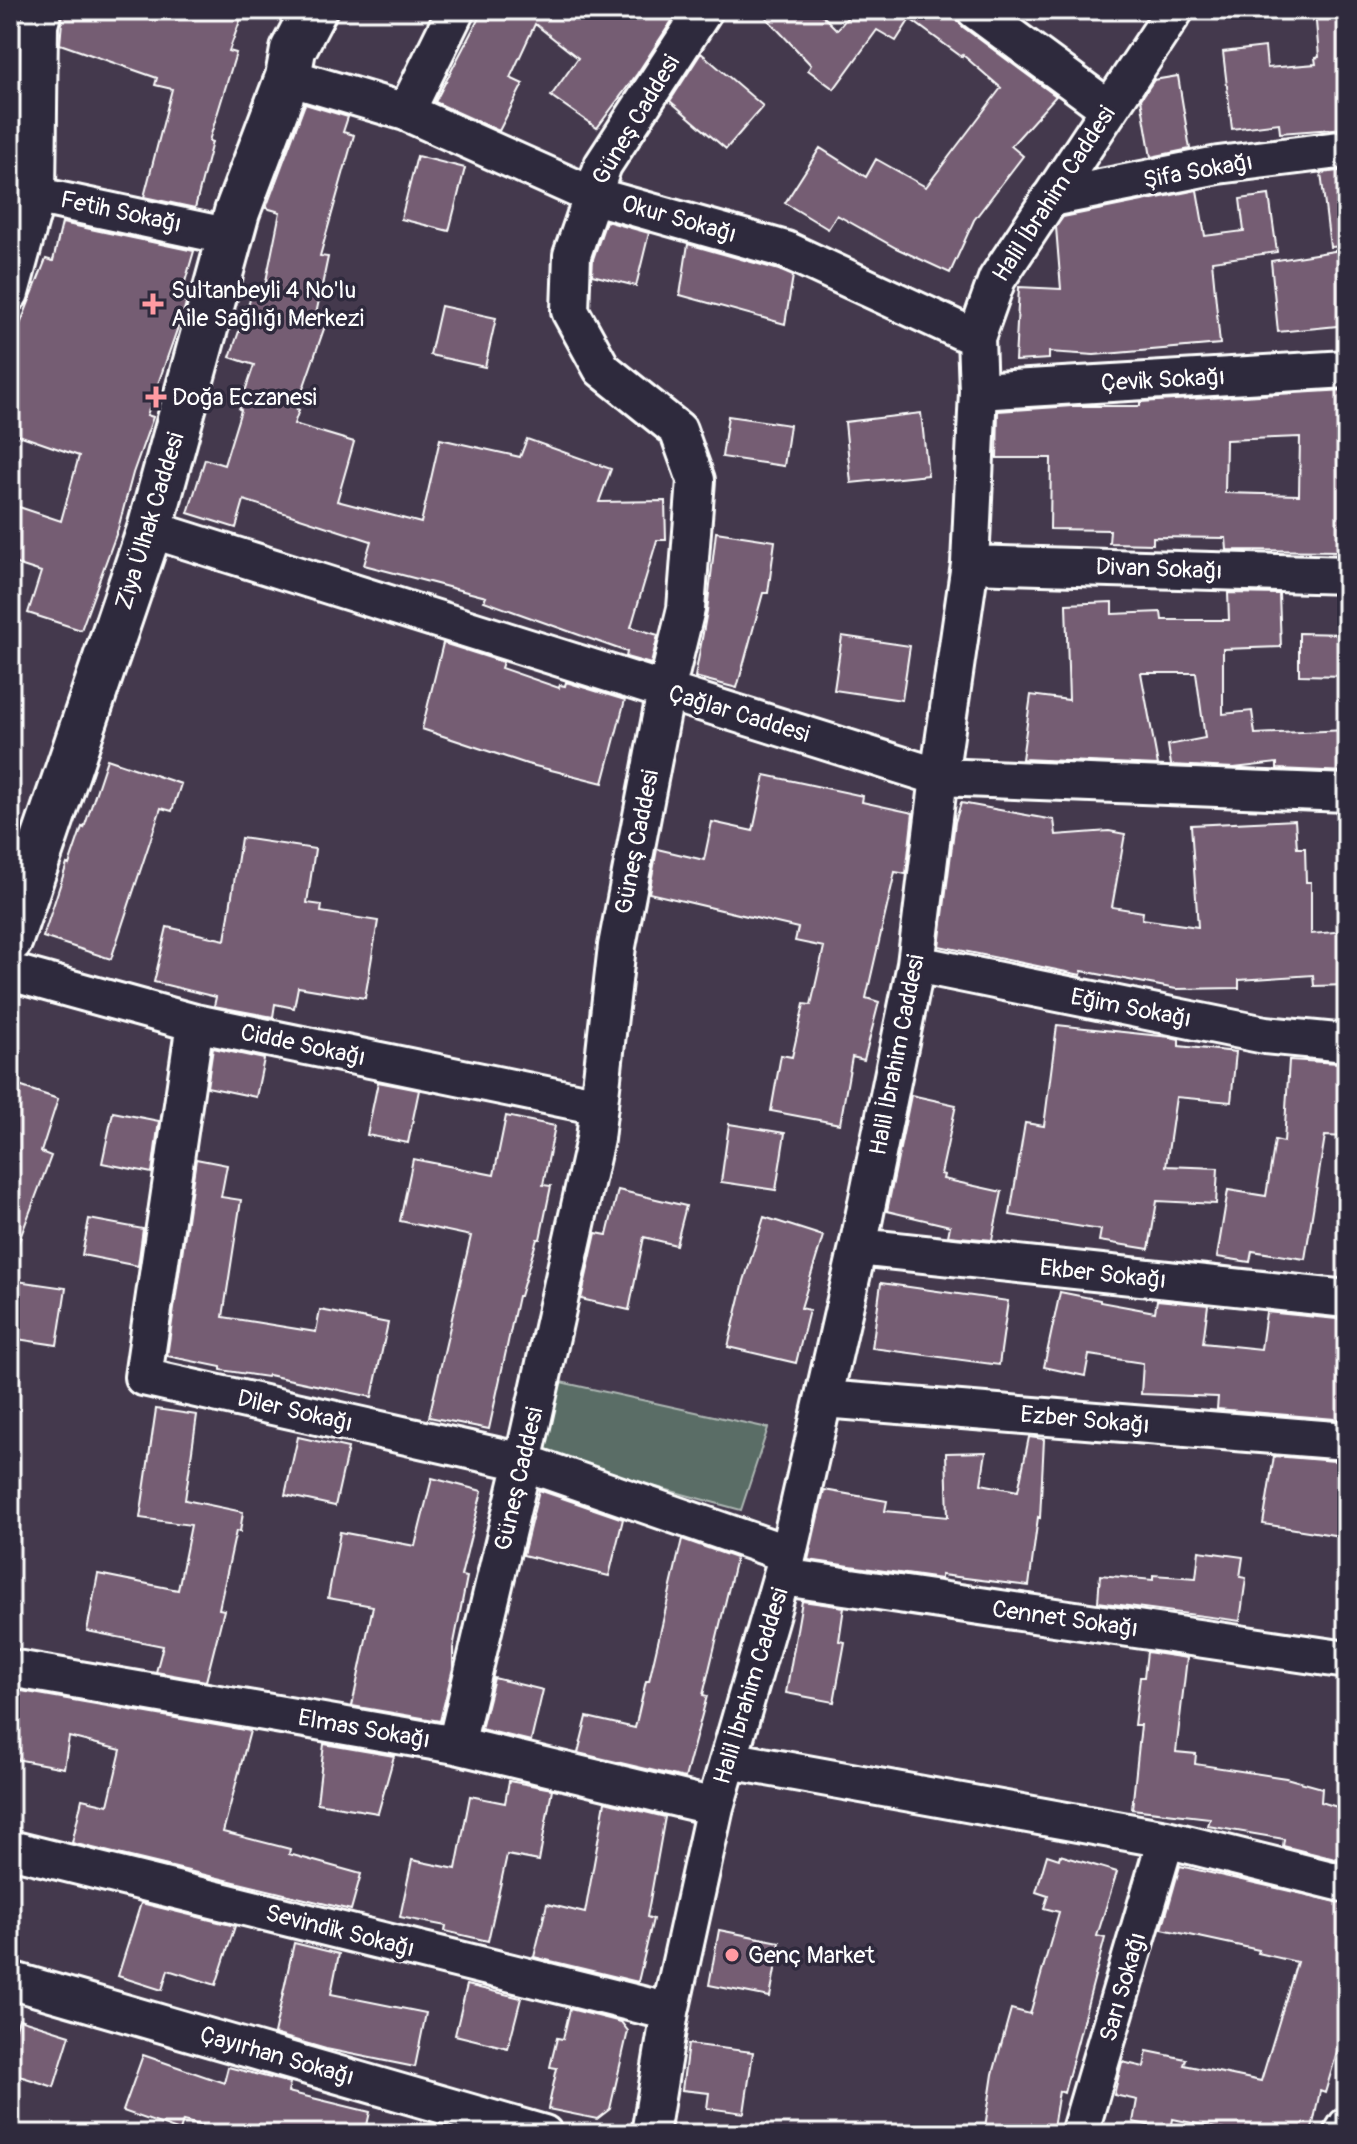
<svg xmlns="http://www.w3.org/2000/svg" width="1357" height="2144" font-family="Pangolin,sans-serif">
<rect width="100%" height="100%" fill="#44394d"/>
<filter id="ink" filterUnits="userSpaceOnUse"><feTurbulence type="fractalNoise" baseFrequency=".0125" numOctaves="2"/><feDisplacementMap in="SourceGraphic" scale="16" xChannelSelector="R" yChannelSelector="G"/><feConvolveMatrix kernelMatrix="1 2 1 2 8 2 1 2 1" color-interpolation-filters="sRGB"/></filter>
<g filter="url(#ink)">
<path fill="#5a6d66" stroke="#acb6b2" stroke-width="2" d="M556 1381 768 1428 741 1510 535 1454Z"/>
<path fill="#745d73" stroke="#fff" stroke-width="2" fill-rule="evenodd" d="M63 10H244L229 51 236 53 209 141 212 142 195 208 144 197 172 89 155 85 157 78 60 44Z
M483 10H679L637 74 597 128 551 96 578 58 535 24 510 78 523 84 499 131 435 102Z
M759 10H817L837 30 851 13 845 10H954L956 19 963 27 1056 96 1011 146 1023 156 974 220 950 273 896 248 837 215 828 229 785 203 820 148 866 177 876 159 926 187 1001 88 963 55 962 57 910 19 896 41 877 30 834 89 808 70 811 65Z
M1315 10H1347V128L1280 133 1279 123 1232 129 1223 52 1265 47 1267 68 1316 64 1315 58 1319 57Z
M701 53 763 106 726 149 670 101Z
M1178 76 1190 149 1151 157 1141 99 1154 80Z
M305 104 348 117 343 132 354 135 320 256 328 257 315 319 326 323 296 409 299 410 294 424 354 442 337 501 421 523 440 439 520 457 527 439 611 469 599 502 665 501 666 540H657L631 627 658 635 651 664 626 657 627 652 484 601 486 597 364 565 371 541 244 500 236 528 188 513 205 459 224 465 241 410 239 409 254 365 230 357 251 297 262 301 280 212 266 208Z
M417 156 465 168 449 231 401 219Z
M1347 170V246L1330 247 1321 173Z
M1197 190 1205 236 1244 231 1240 199 1269 195 1277 252 1212 261 1220 344 1094 355 1049 352V359L1015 361 1019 287 1061 289 1056 227 1063 217Z
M606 221 649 233 636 286 592 275 593 259Z
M62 223 194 251 180 299 186 302V304L147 415 153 417 133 473 118 529 81 630 28 613 41 572 10 562V504L61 521 79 456 10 432V350L46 259 53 261Z
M688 244 779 270 793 276 785 324 680 295Z
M1347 249V325L1278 332 1271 261Z
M441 306 496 318 485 367 430 355Z
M1346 390 1345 551 1227 550 1226 538 1153 537V544L1109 543 1110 530 1050 529 1051 458H997L998 411 1072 406H1140V402ZM1300 437 1299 495 1225 493 1226 440Z
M921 413 928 475 851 483 845 422Z
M728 416 790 425 784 466 722 457Z
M716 532 775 541 768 593H763L737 688 695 677 707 611Z
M1228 593 1279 594 1281 647 1223 649V714L1252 711 1255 734 1347 730V772L1277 769V763L1234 768 1171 765 1168 745 1205 738 1196 673H1141L1158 765 1022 759 1031 695 1069 700 1066 604 1112 602V614L1161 612 1162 620H1229Z
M1299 633 1347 634V676L1299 675Z
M842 636 910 646 902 700 834 690Z
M443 643 503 662 501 668 559 688 560 685 565 686 566 682 625 700 603 783 527 764 422 729Z
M107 759 181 784 172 811 161 808 111 959 43 937 67 864 69 865 82 827 84 828Z
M765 775 863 796 862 802 913 813 906 874 895 872 866 998 879 1002 864 1060 852 1057 840 1124 771 1111 781 1055 792 1057 804 1004 811 1005 824 947 795 941 798 928 649 893 657 849 704 860 712 822 753 831Z
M961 803 1054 820 1056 835 1109 831 1125 834 1112 907 1143 912 1142 919 1198 927 1191 825 1295 820 1297 848H1305L1306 882H1311V934L1347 931V985L1314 986 1313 975 1239 980V988L1176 989 1082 971 1081 975 939 946 955 822Z
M241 838 315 849 307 903 322 905 321 912 378 921 365 998 298 987 294 1008 275 1004 273 1017 214 1006 216 997 154 982 167 927 225 940Z
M1057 1025 1170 1037 1179 1039V1046L1236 1052 1231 1102 1176 1097 1166 1166 1218 1168 1216 1204 1157 1201 1149 1249 1099 1241 1101 1230 1010 1215 1025 1123 1044 1126Z
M213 1048 264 1059 256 1097 207 1087Z
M1289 1060 1339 1063V1076H1347V1137L1325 1136 1305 1259 1252 1251 1250 1262 1217 1257 1228 1190 1266 1196 1275 1140 1284 1142Z
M378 1082 419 1090 408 1143 367 1135Z
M10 1083 58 1099 41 1152 51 1156 14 1254H10Z
M911 1095 956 1105 941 1174 944 1175 943 1179 1002 1192 992 1240 948 1236 950 1226 887 1211Z
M113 1112 159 1121 152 1173 102 1163Z
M506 1116 555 1126 543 1185 551 1186 540 1239H537L520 1296H518L489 1429 429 1417 471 1236 400 1221 413 1159 494 1175Z
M729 1124 785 1133 776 1190 721 1182Z
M196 1159 227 1165 221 1197 241 1200 223 1317 316 1332 320 1310 388 1323 372 1397 268 1375 267 1377 221 1370V1367L167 1356Z
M618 1190 686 1206 676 1245 644 1237 629 1310 581 1299 596 1233 607 1235Z
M764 1217 823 1236 801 1308 809 1310 796 1363 728 1347 744 1281Z
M89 1219 143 1229 138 1266 82 1255Z
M10 1280 66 1288 57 1345 10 1338Z
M881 1283 1008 1301 999 1365 872 1348Z
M1060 1292 1100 1300V1302L1155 1312 1157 1300 1208 1305 1203 1343 1261 1349 1266 1312 1347 1320V1420L1217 1409 1218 1397 1141 1394 1143 1363 1089 1355 1085 1376 1044 1367Z
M156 1409 197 1415 185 1500 243 1512 240 1532 236 1531 219 1609 224 1610 206 1681 156 1672 163 1646 87 1631 98 1574 178 1590 191 1525 140 1518Z
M298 1437 348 1448 335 1506 285 1495Z
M1029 1437 1044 1439 1040 1518 1038 1517 1029 1586 941 1575V1579L808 1560 824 1490 887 1501 885 1511 948 1517 946 1453 986 1452 981 1484 1018 1491Z
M1274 1456 1347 1462V1537L1263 1524Z
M432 1478 482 1491 461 1576 467 1577 453 1648V1668L440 1721 352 1706 373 1606 328 1598 340 1532 415 1546Z
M539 1490 623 1519 609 1576 523 1555Z
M682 1539 736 1558 703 1695 707 1696 685 1778 578 1753 587 1717 635 1728 646 1681H649Z
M1199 1551 1243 1557 1240 1577 1246 1578 1240 1621 1098 1602 1100 1575 1153 1580V1575L1196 1578Z
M802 1601 844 1607 839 1641 845 1642 834 1702 786 1693Z
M1147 1652 1187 1658 1176 1752 1196 1754 1195 1764 1286 1778 1322 1788 1321 1802 1347 1810V1862L1283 1846 1284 1839 1208 1826 1210 1818 1132 1809 1141 1725H1134L1140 1677H1144Z
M494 1678 543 1690 531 1741 481 1729Z
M10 1689 250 1731 223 1832 290 1849 289 1854 361 1874 351 1910 72 1843 82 1799 108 1805 121 1750 69 1737 64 1768 10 1758Z
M324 1744 394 1756 378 1813 317 1803Z
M509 1781 552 1789 539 1861 507 1855 488 1941 445 1931 446 1926 400 1917 412 1860 456 1869 470 1796 505 1803Z
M605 1802 665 1817 647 1917 653 1919 638 1982 534 1957 547 1904 585 1913Z
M1047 1855 1059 1859 1060 1855 1117 1872 1097 1936 1105 1938 1064 2093 1059 2091 1052 2134H984L993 2074 1011 2009 1030 2014 1059 1912 1044 1908 1048 1896 1036 1892Z
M1180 1866 1347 1904V2019L1325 2093 1320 2091 1311 2134H1244L1173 2119 1171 2130 1133 2122 1137 2100 1114 2095 1122 2062 1144 2067 1147 2051 1186 2059 1184 2065 1261 2081 1297 1962 1258 1953 1259 1950 1162 1929Z
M141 1903 235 1926 216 1985 168 1970 162 1990 118 1976Z
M719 1930 780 1942 770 1997 709 1985Z
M294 1943 339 1954 331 1994 426 2013 415 2067 326 2049 274 2034Z
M467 1985 521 1998 508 2048 455 2035Z
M570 2009 621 2022 628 2031 610 2109 597 2119 548 2109 557 2068 550 2067 557 2038 563 2039Z
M19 2019 70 2035 54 2087 10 2073V2046Z
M688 2044 753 2052 744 2113 707 2108 709 2093 682 2090Z
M143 2055 224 2083 228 2067 290 2083 288 2092 370 2112 365 2134H236L183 2121 180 2131 123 2111Z"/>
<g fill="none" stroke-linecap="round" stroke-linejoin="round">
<g stroke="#fff" stroke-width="42">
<path id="minor" d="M975 10 1108 108
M288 77 406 112 591 195 786 250 976 338
M406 112 456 10
M10 190 231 237
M1050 198 1218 165 1347 149
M10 293 37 194 39 25 43 10
M978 391 1347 369
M150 529 939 777 1347 793
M970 564 1347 575
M916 964 1265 1035 1347 1043
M10 972 195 1023 599 1106
M195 1023 143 1377 523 1462 788 1554
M858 1247 1347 1299
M824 1399 1347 1441
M783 1577 1347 1660
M10 1668 456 1745 715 1807
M456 1745 523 1462 595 1139 617 946 666 691 686 609 696 480 678 430 602 369 570 311 572 255 603 165 704 10
M729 1760 1166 1839 1347 1884
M10 1849 670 2012
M10 1980 544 2134
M650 2134 670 2012 715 1807 788 1554 858 1247 916 964 939 777 970 564 978 391 976 338 997 279 1175 10
M1079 2134 1166 1839
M1342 2134 1347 2126"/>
</g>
<g stroke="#fff" stroke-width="50">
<path id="tertiary" d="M10 940 150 529 237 212 288 77 293 50 314 10"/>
</g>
<use href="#minor" stroke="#2f2a3d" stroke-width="36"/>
<use href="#tertiary" stroke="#2f2a3d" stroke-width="44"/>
</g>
</g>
<g fill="#ff9aa2" stroke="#2f2a3d" stroke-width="3">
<path d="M149 292h8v8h8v8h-8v8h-8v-8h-8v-8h8z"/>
<path d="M152 385h8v8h8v8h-8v8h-8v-8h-8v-8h8z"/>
<circle cx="732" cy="1955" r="8"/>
</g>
<g text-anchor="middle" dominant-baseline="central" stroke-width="7" stroke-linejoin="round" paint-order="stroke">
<g font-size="24" fill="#fff" stroke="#2f2a3d">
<text transform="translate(636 120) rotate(-59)">Güneş Caddesi</text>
<text transform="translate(1198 171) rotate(-10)">Şifa Sokağı</text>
<text transform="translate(1054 194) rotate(-57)">Halil İbrahim Caddesi</text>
<text transform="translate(121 212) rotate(12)">Fetih Sokağı</text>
<text transform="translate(679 219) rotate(16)">Okur Sokağı</text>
<text transform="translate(1163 380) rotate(-3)">Çevik Sokağı</text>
<text transform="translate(150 521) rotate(-73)">Ziya Ülhak Caddesi</text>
<text transform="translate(1159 569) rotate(2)">Divan Sokağı</text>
<text transform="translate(739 714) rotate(17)">Çağlar Caddesi</text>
<text transform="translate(637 842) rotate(-79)">Güneş Caddesi</text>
<text transform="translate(1131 1008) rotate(11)">Eğim Sokağı</text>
<text transform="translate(303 1045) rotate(12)">Cidde Sokağı</text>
<text transform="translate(897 1055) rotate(-79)">Halil İbrahim Caddesi</text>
<text transform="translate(1103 1274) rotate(6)">Ekber Sokağı</text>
<text transform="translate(295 1411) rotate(13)">Diler Sokağı</text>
<text transform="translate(1085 1420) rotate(5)">Ezber Sokağı</text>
<text transform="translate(519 1479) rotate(-77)">Güneş Caddesi</text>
<text transform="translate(1065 1619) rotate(8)">Cennet Sokağı</text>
<text transform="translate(751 1686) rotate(-73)">Halil İbrahim Caddesi</text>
<text transform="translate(364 1729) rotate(10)">Elmas Sokağı</text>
<text transform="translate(340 1931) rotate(14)">Sevindik Sokağı</text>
<text transform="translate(1123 1987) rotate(-74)">Sarı Sokağı</text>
<text transform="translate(277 2056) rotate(16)">Çayırhan Sokağı</text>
</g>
<g font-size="24" fill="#fff" stroke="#2f2a3d" text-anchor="start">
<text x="171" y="290">Sultanbeyli 4 No'lu<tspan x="171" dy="28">Aile Sağlığı Merkezi</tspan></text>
<text x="172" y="397">Doğa Eczanesi</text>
<text x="748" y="1955">Genç Market</text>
</g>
</g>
<rect width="1357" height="2144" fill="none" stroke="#2f2a3d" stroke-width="40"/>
<rect x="20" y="20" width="1317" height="2104" fill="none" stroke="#fff" stroke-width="3" filter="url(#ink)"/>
</svg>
